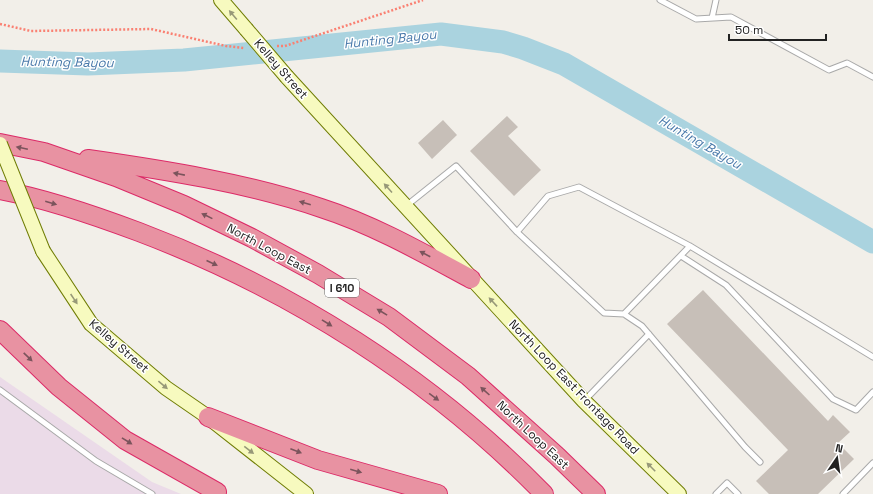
<svg xmlns="http://www.w3.org/2000/svg" width="873" height="494" font-family="'Space Grotesk',sans-serif">
<rect width="100%" height="100%" fill="#f2efe9"/>
<path fill="#ebdbe8" d="M0 377 152 482 181 494H0Z"/>
<g fill="none" stroke-linecap="round" stroke-linejoin="round">
<path stroke="#aad3df" stroke-width="23" d="M0 61 88 64 184 60 441 34 503 42 523 48 564 64 873 242"/>
</g>
<path fill="#c7bfb8" d="M507 116 518 127 508 136 541 170 514 196 470 151Z
M443 120 457 135 432 159 418 143Z
M703 290 828 421 833 415 850 432 838 443 854 459 818 494H769L756 481 788 450 667 324Z"/>
<g fill="none" stroke-linecap="round" stroke-linejoin="round">
<g stroke="#a9a9a9" stroke-width="7">
<path id="lane" d="M660 0 696 19 731 17 829 70 847 63 873 77
M712 18 716 0
M406 206 456 166 517 232
M681 256 726 285 833 399 856 410 873 392
M624 314 690 246
M0 390 96 461 152 494
M585 400 649 334
M760 462 745 447 642 326 624 314 604 313 517 232 548 196 579 187 690 246 873 357
M716 494 727 483 738 494
M843 494 873 463"/>
</g>
<g stroke="#707d05" stroke-width="16">
<path id="secondary" d="M221 0 246 29
M287 77 584 401 679 494
M43 251 91 324 166 388 208 417 306 494"/>
</g>
<g stroke="#dc2a67" stroke-width="20">
<path id="highway" d="M0 143 44 152 116 177 184 205 252 238 318 274 389 317 468 376 557 456 596 494
M88 159C165 170 247 183 321 208 374 225 423 253 471 279
M0 190C48 199 94 215 139 232 290 289 431 378 544 494
M0 330 59 387 125 440 217 492
M208 417 318 460 438 494"/>
</g>
<path stroke="#fa8072" stroke-width="2.5" stroke-dasharray="2 2" stroke-linecap="butt" d="M0 24 31 31 151 29 226 46 244 48
M277 46H285L423 0"/>
<use href="#lane" stroke="#fff" stroke-width="5"/>
<use href="#secondary" stroke="#f7fabf" stroke-width="14"/>
<use href="#highway" stroke="#e892a2" stroke-width="18"/>
<g stroke="#707d05" stroke-width="16" stroke-linecap="butt">
<path id="secondary-bridge" d="M246 29 287 77
M0 144 43 251"/>
</g>
<use href="#secondary-bridge" stroke="#f7fabf" stroke-width="14"/>
</g>
<defs><path id="oneway-solid" d="M-6-.8H1V-3.2L6.5 0L1 3.2V.8H-6Z"/></defs>
<g fill="#979978">
<use href="#oneway-solid" transform="translate(233 15) rotate(-130)"/>
<use href="#oneway-solid" transform="translate(388 188) rotate(-132)"/>
<use href="#oneway-solid" transform="translate(74 299) rotate(56)"/>
<use href="#oneway-solid" transform="translate(493 302) rotate(-133)"/>
<use href="#oneway-solid" transform="translate(163 385) rotate(40)"/>
<use href="#oneway-solid" transform="translate(249 450) rotate(38)"/>
<use href="#oneway-solid" transform="translate(651 467) rotate(-135)"/>
</g>
<g fill="#7b545c">
<use href="#oneway-solid" transform="translate(22 148) rotate(-168)"/>
<use href="#oneway-solid" transform="translate(179 174) rotate(-169)"/>
<use href="#oneway-solid" transform="translate(51 203) rotate(16)"/>
<use href="#oneway-solid" transform="translate(305 203) rotate(-164)"/>
<use href="#oneway-solid" transform="translate(207 216) rotate(-154)"/>
<use href="#oneway-solid" transform="translate(425 254) rotate(-152)"/>
<use href="#oneway-solid" transform="translate(212 263) rotate(24)"/>
<use href="#oneway-solid" transform="translate(382 312) rotate(-149)"/>
<use href="#oneway-solid" transform="translate(327 323) rotate(32)"/>
<use href="#oneway-solid" transform="translate(28 357) rotate(44)"/>
<use href="#oneway-solid" transform="translate(485 391) rotate(-138)"/>
<use href="#oneway-solid" transform="translate(434 397) rotate(36)"/>
<use href="#oneway-solid" transform="translate(127 441) rotate(32)"/>
<use href="#oneway-solid" transform="translate(296 451) rotate(21)"/>
<use href="#oneway-solid" transform="translate(356 471) rotate(16)"/>
</g>
<g text-anchor="middle" dominant-baseline="central" stroke-width="3" stroke-linejoin="round" paint-order="stroke">
<rect fill="#fff" stroke="#646464" stroke-width="1" x="325" y="279" width="34" height="18" rx="3"/>
<g font-size="11" font-weight="bold" fill="#222">
<text x="342" y="288">I 610</text>
</g>
<g font-size="12" fill="#222" stroke="#fff">
<text transform="translate(281 69) rotate(49)">Kelley Street</text>
<text transform="translate(269 249) rotate(28)">North Loop East</text>
<text transform="translate(119 346) rotate(41)">Kelley Street</text>
<text transform="translate(574 387) rotate(46)">North Loop East Frontage Road</text>
<text transform="translate(533 435) rotate(43)">North Loop East</text>
</g>
<g font-size="13" font-style="italic" fill="#4a7aab" stroke="#fff">
<text transform="translate(390 39) rotate(-6)">Hunting Bayou</text>
<text transform="translate(67 62) rotate(1)">Hunting Bayou</text>
<text transform="translate(700 142) rotate(30)">Hunting Bayou</text>
</g>
</g>
<g transform="translate(837 458) rotate(13)" stroke="#ffffff" stroke-width="3" paint-order="stroke">
<path d="M0-3L7 15L0 10L-7 15Z" fill="#222222"/>
<text y="-6" font-size="11" font-weight="bold" text-anchor="middle" fill="#222222">N</text>
</g>
<path d="M729 34v6h97v-6" fill="none" stroke="#222222" stroke-width="2"/>
<text x="735" y="34" font-size="12" fill="#222222" stroke="#ffffff" stroke-width="3" paint-order="stroke">50 m</text>
</svg>
